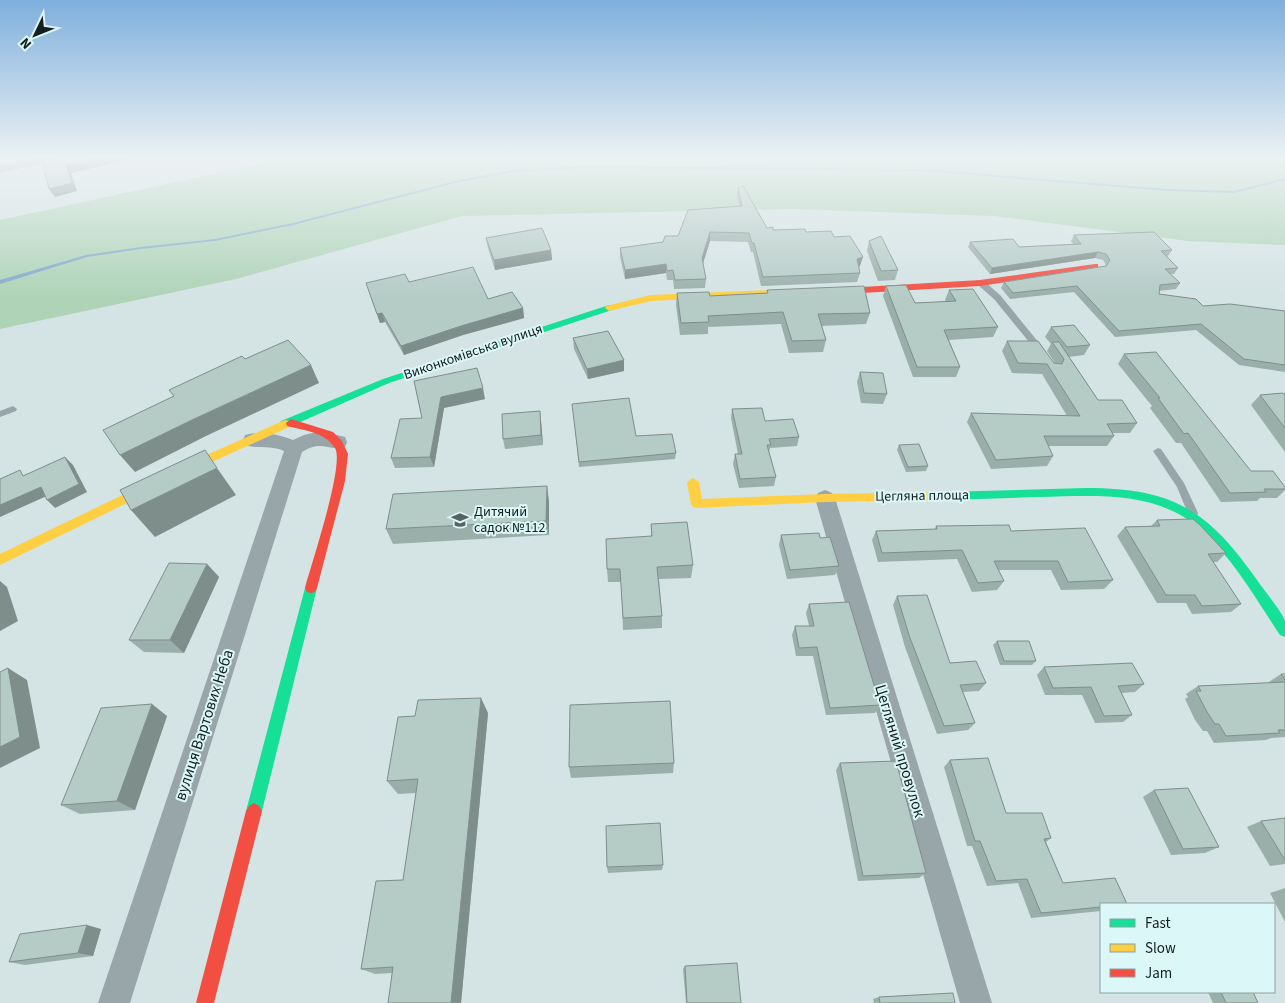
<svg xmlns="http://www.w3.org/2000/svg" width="1285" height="1003" font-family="'Source Sans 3',sans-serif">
<rect width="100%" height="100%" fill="#d4e3e4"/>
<path fill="#aed3b7" d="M292 157H1285V245L1188 241 994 216 793 209 462 216 236 279 0 329V220Z"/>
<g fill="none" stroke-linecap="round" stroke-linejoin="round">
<path fill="#81a8cc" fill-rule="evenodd" d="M584 166 922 169 1167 189 1234 191 1285 178V180L1234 193 1167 191 922 171 584 168 514 172 459 182 293 225 215 241 141 249 87 257 0 284V280L86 255 141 247 215 239 293 223 459 180 514 170Z"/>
<path fill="#99a6a9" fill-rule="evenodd" d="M978 281H984L1000 295 1044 349V353H1038L994 299 978 285Z
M13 406 17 409 16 411 0 417V411Z
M1158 448 1161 449 1184 483 1198 513 1197 516H1189L1177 487 1153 451Z"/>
<path fill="#99a6a9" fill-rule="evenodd" d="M35 157H59L57 160 0 173V165Z
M321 431 345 437 347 442 345 447C327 452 323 439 302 452L130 1003H98L284 451C271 445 258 449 245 445L243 440 245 435C261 431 278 434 293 440L304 435Z
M825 490 832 493 835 498 992 1003H960L815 498 818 493Z"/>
<path fill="#16e098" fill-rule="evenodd" d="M609 305 613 308 612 310 389 383 289 427H281L280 424 281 421 383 379Z
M1086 488C1173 488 1208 510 1257 580 1263 589 1283 613 1285 621 1285 626 1285 632 1285 637L1280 635C1256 599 1233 558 1200 529 1156 490 1095 496 1040 497 1007 498 974 499 941 500L937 499 935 496 937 493 941 492Z
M311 583 315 584 317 588 262 811 259 816 254 819 249 816 246 811 305 588 307 584Z"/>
<path fill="#ffcf43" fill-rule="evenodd" d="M772 290 776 293 775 295 651 301 609 311 605 308 606 306 651 295Z
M285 420 289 421 290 424 289 427 201 467 0 565V554L193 461Z
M693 478 699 482 702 499 825 494 941 492 945 493 947 496 945 499 941 500 825 502 697 508 693 507 691 504 687 482Z"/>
<path fill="#f24e42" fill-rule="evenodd" d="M1095 264H1098V268L980 286 828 295 824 292 828 289 980 280Z
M291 419 333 432 342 441 348 454 345 481 317 588 315 592 311 593 307 592 305 588C311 565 345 464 335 448 325 432 303 430 287 426L286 423Z
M254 803 259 806 262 811 214 1003H196L246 811 249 806Z"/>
</g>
<path fill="#9bafaa" d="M738 188 767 228 773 230 806 232 834 237 860 266 858 267 860 273 857 282 761 286 753 252H751L748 242 710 241 703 262 706 279 705 288 674 289 673 280H667L666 273 625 279 620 257V248L663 242 678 236 739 206 737 197Z
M1074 235 1172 250 1168 256H1167L1178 268 1174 274H1170L1180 283 1176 289 1159 291V294L1203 306 1285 311V372L1239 365 1196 330 1115 337 1074 292 1010 299 1001 288 1004 282 1106 266V265L1103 260 1095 258 990 274 968 247 970 242 1019 247 1073 244 1071 241Z
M486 238 551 250 552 260 495 270 488 248Z
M869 241 898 270 895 280 878 281 867 251Z
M409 282 488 299 523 308 524 318 463 335 404 355 385 322 380 323 366 283Z
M886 286 915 303 946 302 945 300 949 290 998 327 993 337 949 340 960 367 956 377H913L883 296Z
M767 290 870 313 866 324 821 326 826 340 823 352 789 353 781 324 708 327V334L680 335 676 305 677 293 710 296 767 293Z
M1051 327 1090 345 1084 355 1069 357 1098 400 1137 423 1130 433H1113L1114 436 1107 446H1048L1053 456 1047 466 991 469 967 422 971 413 1067 416 1042 374 1012 373 1002 351 1007 341 1055 363 1047 351 1051 344 1045 337Z
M573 338 624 371 588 379 574 349Z
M1124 354 1251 471 1285 487V490L1277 498H1260L1257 501 1221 502 1181 443H1176L1150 408 1152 406 1118 364Z
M860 372 887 394 883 404 861 403 857 382Z
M414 381 485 399 444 408 434 467 395 468 391 458 422 418Z
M1284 393H1285V452L1251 405 1260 395Z
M573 409 676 453 675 459 579 467Z
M732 409 765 421 799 437 797 446 770 448 769 452 776 477 774 486 739 488 733 464 735 454H738L731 418Z
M541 421 543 445 505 449 503 439Z
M899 445 928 466 926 471 906 472 897 450Z
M549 501V535L393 544 386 529Z
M1157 520 1226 553 1217 562H1213L1241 604 1231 612 1192 614 1186 603H1157L1117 536 1125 527 1151 526Z
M651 524 693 565 691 578 659 579 662 616V628L623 630 621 582H608L607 569 651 536Z
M936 526 1011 531 1113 580 1104 589 1061 590 1051 570H998L1004 581 997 590 972 592 957 559 878 562 872 540 876 531 935 529Z
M781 535 820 538 839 566 835 575 787 579 779 545Z
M207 564 219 577 184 653 144 652 129 640Z
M897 596 950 663 986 683 979 691 963 692 975 723 968 730 937 734 905 647 893 605Z
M809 604 880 705 875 713 826 715 813 656H796L792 635 795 626H809L806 613Z
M997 641 1036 661 1032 665H1000L993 645Z
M1044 667 1144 684 1135 692 1121 693 1132 715 1123 722 1095 723 1082 695H1045L1037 675Z
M1281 674H1285V737L1271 738 1266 740 1214 743 1207 731H1203L1195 720 1185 699 1188 697 1186 694 1198 686 1269 683V682Z
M488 713 461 1003H388L392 973 375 974 361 969 403 880 416 793 398 794 387 781Z
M167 716 135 810 80 814 61 805Z
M950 760 1006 813 1051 838 1046 842 1063 883 1101 904V911L1031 918 1018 883 987 886 972 846H967L944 767Z
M674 763 673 773 571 778 569 767Z
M840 763 926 873 919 878 858 881 836 770Z
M1154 790 1219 847 1205 853 1171 855 1143 797Z
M1285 818V864L1270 866 1247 827 1261 821Z
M663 865 662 870 608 873 607 867Z
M1285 888V922L1270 893Z
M101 929 93 956 25 965 9 962Z
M685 966 741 1003H686L683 969Z
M1208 992H1253L1258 1003H1213Z
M879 997 955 1003H874L873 999Z"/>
<path fill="#7e8e8b" d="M100 157H141L71 173 77 191 55 197 49 189 66 165Z
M146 157H165L148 161Z
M710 232V241L702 267V258Z
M551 250 552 260 495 270 494 260Z
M1098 252 1095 258 990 274 992 268Z
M863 257 860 266 854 268 857 259Z
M666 264V273L625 279V270Z
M523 308 524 318 463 335 404 355 401 346 461 326Z
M382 313 385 322 380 323 377 314Z
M624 360V371L588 379 587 369Z
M311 365 319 383 206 436 135 472 120 455 194 419Z
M483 388 485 399 444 408 434 467 430 457 441 397Z
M540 411 541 421 543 445 541 435Z
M65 457 73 465 87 492 55 508 47 500Z
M217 468 236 495 155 537 131 510Z
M547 486 549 501V535L546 521Z
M41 487 49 495 0 517V505Z
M207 564 219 577 184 653 170 640Z
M0 581 7 587 18 621 0 631Z
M8 668 27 680 40 748 0 768V747Z
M481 698 488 713 461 1003H451Z
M152 704 167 716 135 810 117 801Z
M87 925 101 929 93 956 78 953Z"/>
<path fill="#b4cbc6" stroke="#7e8e8b" d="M62 157H100L66 165 72 183 49 189 43 166 63 162Z
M743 186 767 228 773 227V230L805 229 806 232 831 231 834 237 850 236 863 257 857 259 860 273 763 277 754 243H752L749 233 710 232 702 258 706 279 675 280 673 270 667 271 666 264 625 270 620 248 663 242 665 236H678L688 210 742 206 738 188Z
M542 228 551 250 494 260 486 238Z
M1154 232 1172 250 1161 251 1178 268 1165 269 1180 283 1160 285 1159 294 1196 299 1203 306 1230 304 1285 311V365L1244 359 1201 324 1119 331 1077 286 1013 293 1004 282 1106 266 1110 260 1106 254 1098 252 992 268 970 242 1013 239 1019 247 1081 244 1074 235Z
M881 236 898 270 881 271 869 241Z
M473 267 488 299 512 292 523 308 461 326 401 346 382 313 377 314 366 283 405 274 409 282Z
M906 285 915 303 956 301 949 290 973 289 998 327 944 330 960 367H917L886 286Z
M864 286 870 313 818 314 826 340 792 341 783 312 708 316 709 322 681 323 677 293 709 292 710 296 768 293 767 290Z
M1074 325 1090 345 1067 347 1051 327Z
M608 331 624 360 587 369 573 338Z
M288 340 311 365 194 419 120 455 103 430 174 396 169 390 242 356 245 359Z
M1007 341H1038L1054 363 1062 364 1064 359 1052 342H1059L1098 400H1122L1137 423 1107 424 1114 436H1044L1053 456 996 460 971 413 1080 416 1047 364 1018 363Z
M1156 352 1251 471H1273L1285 487V489H1264L1266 492 1230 493 1188 433 1184 434 1158 398H1160L1124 354Z
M477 368 483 388 441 397 430 457 391 458 400 419 422 418 414 381Z
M860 372 883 373 887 394 864 393Z
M1283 393 1285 395V428L1260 395Z
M629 398 636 436 672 434 676 453 579 462 572 404Z
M762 408 765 421 793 419 799 437 769 439 771 445H767L776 477 740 479 735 454H742L732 409Z
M540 411 541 435 503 439 502 414Z
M919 444 928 466 908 467 899 445Z
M205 450 217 468 131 510 120 490Z
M65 457 79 484 47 500 41 487 0 505V479L20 470 23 476Z
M547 486 546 521 386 529 393 494Z
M1193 519 1200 525 1226 553 1208 554 1241 604 1202 606 1195 595H1166L1125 527 1160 526 1157 520Z
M687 522 693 565 657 567 662 616 623 618 620 569H607L606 539 652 536 651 524Z
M1009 525 1011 531 1085 528 1113 580 1068 582 1058 561H994L1004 581 978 583 962 550 882 553 876 531 937 529 936 526Z
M819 533 820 538 830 537 839 566 790 570 781 535Z
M169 563 207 564 170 640H129Z
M927 595 950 663 976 661 986 683 960 685 975 723 944 726 910 638 897 596Z
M849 602 880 705 830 708 817 647 799 648 795 626H814L809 604Z
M997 641H1029L1036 661H1004Z
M1132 663 1144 684 1118 686 1132 715 1104 716 1091 687 1053 688 1044 667Z
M8 668 20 737 0 747V672Z
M1281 674H1285V680Z
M1285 682V730H1278L1280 733 1226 736 1219 724H1215L1207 712 1196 691H1201L1198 686Z
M481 698 451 1003H388L393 967 361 969 376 881 403 880 418 779 387 781 398 717 415 716 418 700Z
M670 701 674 763 569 767 570 705Z
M152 704 117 801 61 805 101 708Z
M988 758 1006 813H1042L1051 838 1044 839 1063 883 1115 878 1127 904H1101V907L1041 913 1027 879 996 881 980 841H975L950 760Z
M896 761 926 873 863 876 840 763Z
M1188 788 1219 847 1183 849 1154 790Z
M1285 818V860L1261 821Z
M660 823 663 865 607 867 606 826Z
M87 925 78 953 9 962 20 934Z
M737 963 741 1003H687L685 966Z
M1221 992H1253L1258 1003H1226Z
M953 993 955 1003H880L879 997Z"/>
<linearGradient id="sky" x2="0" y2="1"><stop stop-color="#7fafdd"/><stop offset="0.53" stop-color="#ecf2f3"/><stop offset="1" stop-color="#ecf2f3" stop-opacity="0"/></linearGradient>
<rect width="1285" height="298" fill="url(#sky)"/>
<defs>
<g id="school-bare" transform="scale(1.35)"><path d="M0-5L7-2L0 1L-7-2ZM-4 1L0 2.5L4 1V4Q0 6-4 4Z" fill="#586464" stroke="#dbf7f7" stroke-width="2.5" paint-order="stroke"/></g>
</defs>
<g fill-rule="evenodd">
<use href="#school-bare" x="460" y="520"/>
</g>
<g text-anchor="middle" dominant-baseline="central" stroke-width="4" stroke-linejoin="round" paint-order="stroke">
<g font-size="14" fill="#151f1f" stroke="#dbf7f7">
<text transform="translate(473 352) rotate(-19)">Виконкомівська вулиця</text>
<text transform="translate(922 496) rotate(-1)">Цегляна площа</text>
</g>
<g font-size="14" fill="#151f1f" stroke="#dbf7f7" text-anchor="start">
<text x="474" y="512">Дитячий<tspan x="474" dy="16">садок №112</tspan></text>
</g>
<g font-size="16" fill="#151f1f" stroke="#dbf7f7">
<text transform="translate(204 725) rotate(-72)">вулиця Вартових Неба</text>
<text transform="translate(900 751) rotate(73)">Цегляний провулок</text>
</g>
</g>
<rect x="1100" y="903" width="175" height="90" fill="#dbf7f7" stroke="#8ca1a1"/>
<rect x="1110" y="919" width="25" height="8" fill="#16e098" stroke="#8ca1a1"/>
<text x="1145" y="928" font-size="15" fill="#151f1f">Fast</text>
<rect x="1110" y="944" width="25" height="8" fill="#ffcf43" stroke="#8ca1a1"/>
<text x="1145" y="953" font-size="15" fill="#151f1f">Slow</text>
<rect x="1110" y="969" width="25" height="8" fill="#f24e42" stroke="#8ca1a1"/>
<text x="1145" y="978" font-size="15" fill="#151f1f">Jam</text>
<g transform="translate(35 35) rotate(227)" stroke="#dbf7f7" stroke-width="4" paint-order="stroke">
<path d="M0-4L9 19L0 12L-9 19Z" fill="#151f1f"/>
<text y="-8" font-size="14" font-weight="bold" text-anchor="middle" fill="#151f1f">N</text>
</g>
</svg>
